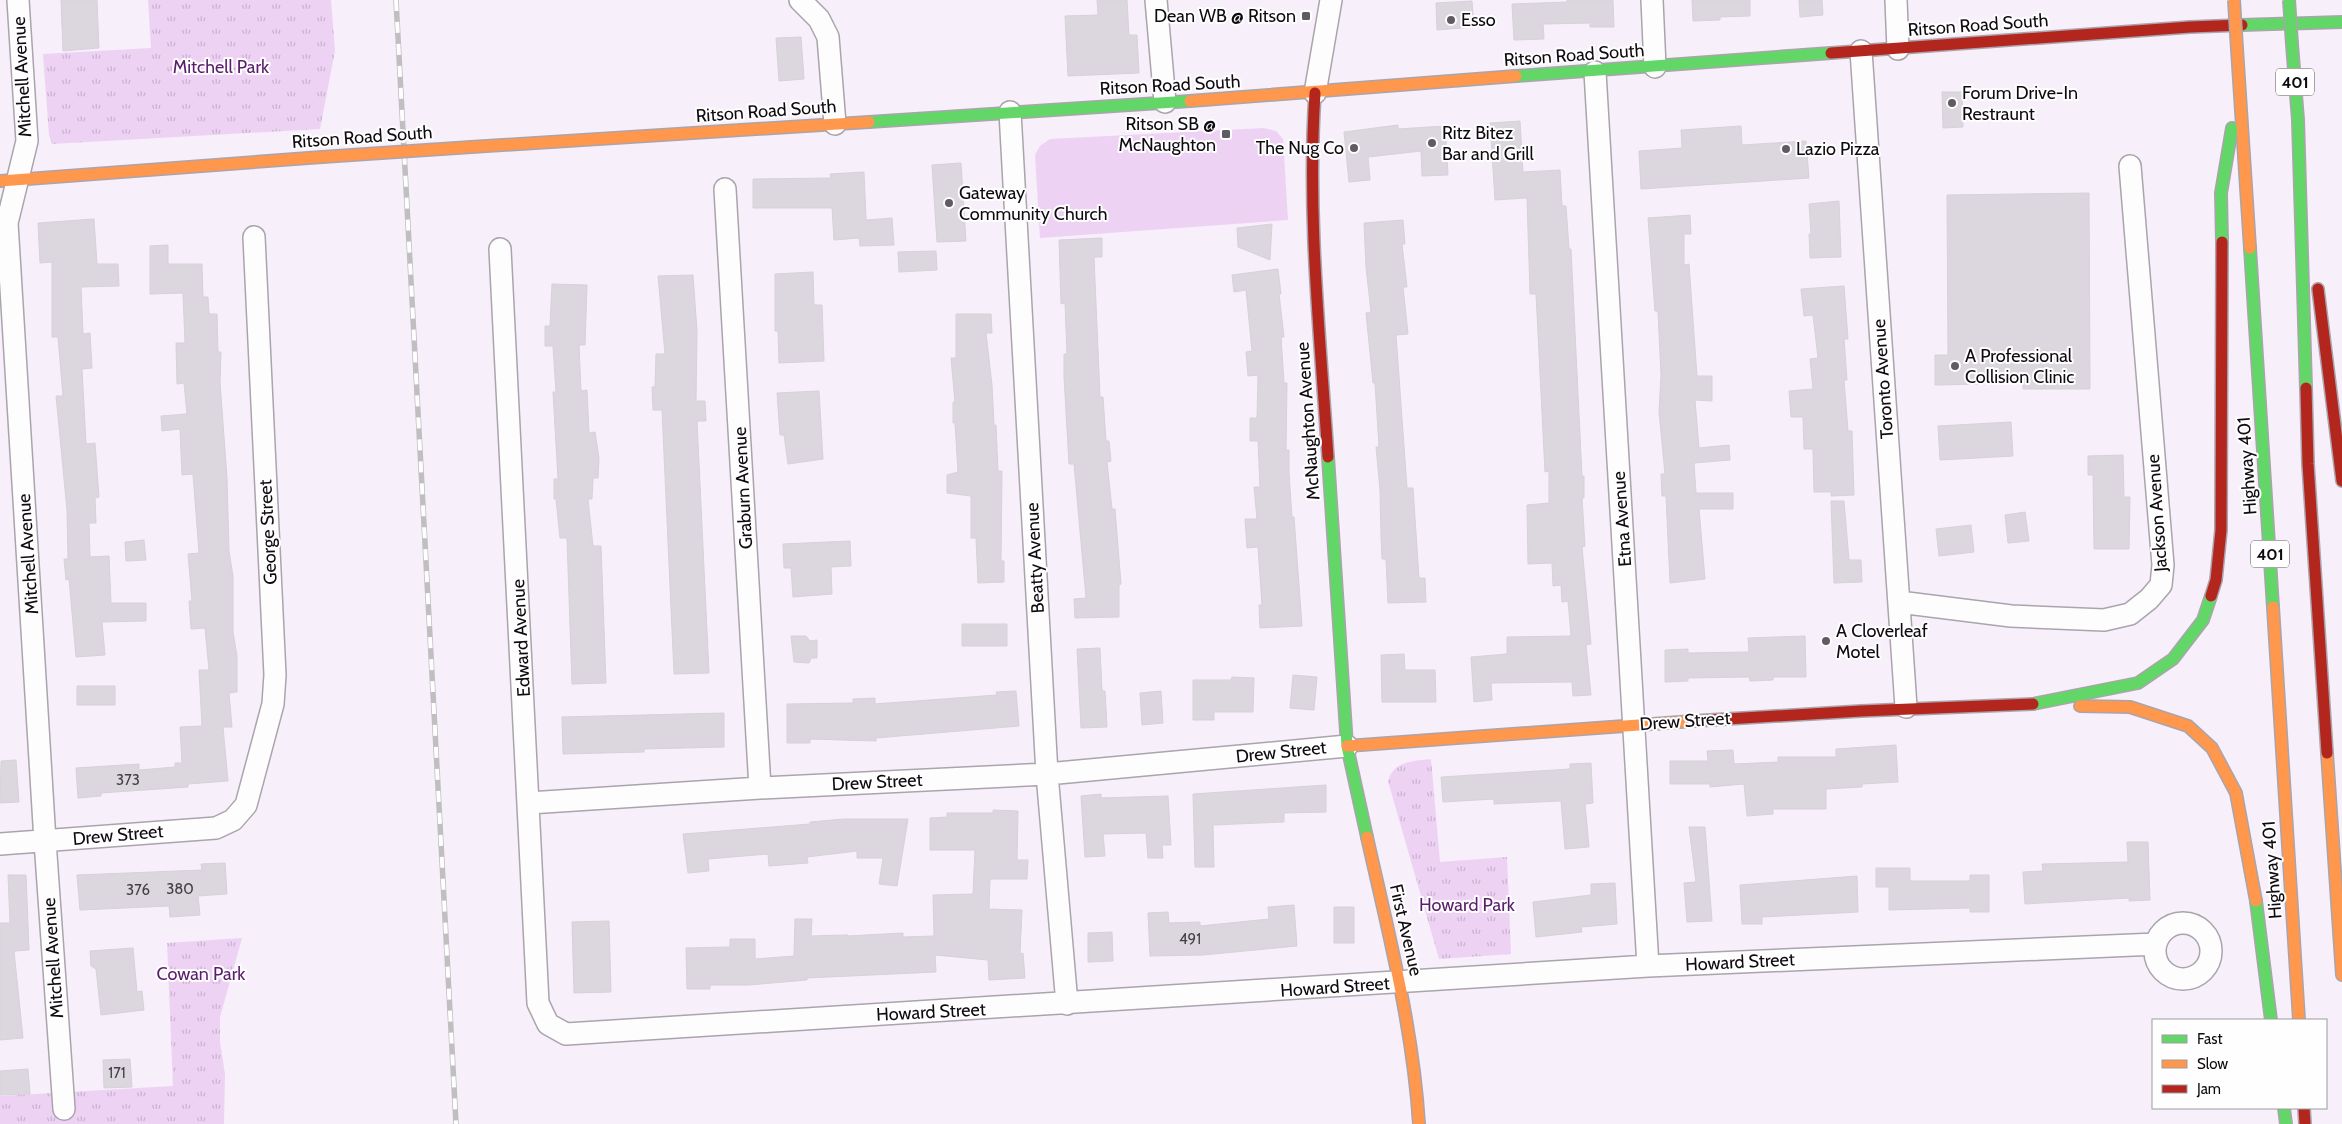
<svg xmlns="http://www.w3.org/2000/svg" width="2342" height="1124" font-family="Cabin,sans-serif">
<defs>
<pattern id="park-tufts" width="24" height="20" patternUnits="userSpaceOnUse" patternTransform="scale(1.25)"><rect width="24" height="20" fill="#edd2f4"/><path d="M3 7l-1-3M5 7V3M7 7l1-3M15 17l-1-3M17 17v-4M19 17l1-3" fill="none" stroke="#cab3d0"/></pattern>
</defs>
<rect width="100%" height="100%" fill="#f7effa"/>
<path fill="#edd2f4" d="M1264 128 1276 131 1283 139 1288 220 1040 238 1035 155 1040 146 1050 139Z"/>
<path fill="url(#park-tufts)" d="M148 0H331L335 51 320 129 52 144 49 135 43 54 151 48Z
M1431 759 1440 862 1507 857 1511 954 1439 959 1388 781C1393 761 1414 761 1431 759Z
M242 938 220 1017V1042L225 1074 224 1124H0V1096L173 1086 167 943Z"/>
<path fill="#dcd6de" stroke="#d7d1d9" d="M61 0H97L99 48 63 51Z
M1097 0H1127L1129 35H1137L1139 73 1068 76 1065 16 1098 15Z
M1567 0H1613L1614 27H1590V23L1543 24 1544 39 1514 40 1512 4 1567 2Z
M1692 0H1750V16L1720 17V20L1693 21Z
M1799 0H1822L1823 15 1800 17Z
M1472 1 1474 27 1437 30 1436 3Z
M801 37 804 79 779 81 776 38Z
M1942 92H1962L1963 127 1943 128Z
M1520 121 1523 172 1560 170 1562 206H1566L1569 249H1571L1582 476H1584V498H1582L1585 546 1582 547 1591 644 1586 645 1591 695 1573 696 1572 682 1491 683 1492 700 1474 702 1471 657 1507 654V637L1571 636 1568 601 1562 602 1561 585 1553 586 1552 563 1528 564 1527 505 1549 503V471L1545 472 1536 294H1530L1527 198 1495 200 1490 123Z
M1398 125V129L1445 126 1448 175 1422 176 1421 151 1368 157 1370 180 1349 182 1344 132Z
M1741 126 1742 145 1806 141 1809 178 1641 189 1639 151 1682 148 1681 130Z
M961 163 966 241 937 242 932 165Z
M864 172 866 220 892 218 894 245 860 246 859 238 834 240 832 208H753V179L831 178 830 174Z
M2089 193 2090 389H2023V379L1981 380V384L1935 385V355H1948L1947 195Z
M1839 201 1841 257 1810 258 1809 234H1811L1809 204Z
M1690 215 1691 234H1684V265L1689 264 1697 376H1712V401L1695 400 1699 448 1729 445 1730 460 1694 463 1696 493H1733V509H1699L1705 579 1670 583 1666 496H1662L1661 474H1665L1659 412 1661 375 1658 311H1655L1648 218Z
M94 219 97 264H118L119 286 81 287 83 334 90 333 92 368 82 369 86 444 95 443 99 497 95 498 96 523H89L90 557 109 556 111 603H146V621L102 622 105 655 76 657 69 579 66 580 64 559H68L67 510 56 396H63L58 337H52V262L40 263 38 223Z
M1403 220 1405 244H1402L1407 287H1403L1408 334 1396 335 1407 488H1413L1419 578H1425L1426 602 1388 603 1386 559H1382L1381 537 1380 490 1376 447H1379L1375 383H1373L1366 313 1371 312 1366 267 1364 223Z
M1272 224 1270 260 1238 247 1237 228Z
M1102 238V257H1094L1100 397H1103L1106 441H1109L1111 461 1107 462 1112 509H1115L1121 584 1119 585V617L1075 618 1074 599 1086 598 1074 464H1069L1064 377V354H1067L1065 303 1061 304 1059 240Z
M168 245V264H202L203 297H208L209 314H217L218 352H221L220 382 227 478 229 551 233 576V632L237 656V692L229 693 232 727H223L228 781 188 784V787L101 793V796L78 798 76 768 139 764V770L175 767V763H182L180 727 202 726 199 670H209L205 628 191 629 189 601H192L188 554 199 553 193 474 182 475 180 429 162 431 161 416 187 414 184 383 177 384 176 343H185L183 293 150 294V246Z
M936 251 937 270 899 272 898 252Z
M1278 269 1281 294H1279L1284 337H1281L1284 383H1287L1286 450H1289V473L1292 517H1294L1302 626 1260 628 1259 605H1262L1258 547 1247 548 1245 519H1257L1254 487H1260L1258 441H1250V418H1257L1258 375 1248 376 1246 352 1252 351 1246 290 1234 292 1232 275Z
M813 272 814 305H822L824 361 779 363 778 331H775V274Z
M693 275 697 331 696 401H705L706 421H697L709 673 674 674 662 410H653L652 387H655L656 354H665L658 276Z
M552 284 587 285 585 345H579L581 391 587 390 589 433 595 432 599 458 598 478H593L592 499H588L593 546H601L606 683 572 684 567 538H560L556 499H554V479H558L553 392H556L553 346H545V326H550Z
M1844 286 1848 339H1844L1847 380H1844L1848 431H1852L1854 495 1831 496V492H1814L1813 449H1804L1803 417H1791L1789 391 1813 389 1810 359 1818 358 1813 315 1804 316 1801 289Z
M956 314H991L992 333H986L992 385 994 425H996L998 471H1002L1001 561H1004V582L978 583 976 538H971V496L947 493V475L958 472 955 423H953V402H955L951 358H956Z
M819 391 823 459 788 464 784 435H780L777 393Z
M2011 422 2013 456 1940 460 1938 426Z
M2123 455 2124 497H2130L2129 549H2094L2093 475H2088V456Z
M1831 501H1844L1849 560H1861L1862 582 1834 583Z
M2025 512 2029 541 2008 543 2005 515Z
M1971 525 1974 552 1939 556 1936 529Z
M144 540 146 560 126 561 125 542Z
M850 541 851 566 831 567 832 594 793 597 791 568H784L783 544Z
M962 624H1007V646H962Z
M791 636H806L810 641 817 640V658H811L809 663 794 662Z
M1805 636 1806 677H1773V680L1750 681 1749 677 1688 678V681L1665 682V650L1688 649V653L1749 652 1748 638Z
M1100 648 1102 691H1105L1107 727 1081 728 1077 649Z
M1404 654 1405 670H1435L1436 702H1382L1381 655Z
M1293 675 1317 677 1314 710 1290 708Z
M1232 677 1254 678 1253 712H1214V720H1193V680H1231Z
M77 686H115V705H77Z
M1016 691 1019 726 876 738V741L810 739V743H787V704L853 703V699L875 698V704L997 695 996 692Z
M1161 691 1163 723 1142 725 1140 693Z
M724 713V747L644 749V752L563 754 562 717Z
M1896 745 1898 782 1862 784V787L1826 789V809H1773V814L1747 816 1744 784 1710 787V784H1670V761H1708L1707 751 1733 750 1734 764 1778 762V757H1836V749Z
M16 760 19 802 0 803 1 761Z
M1591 763 1593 803 1585 804 1589 847 1565 849 1561 801 1494 804V799L1443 802 1441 777 1570 769V764Z
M1326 785V812L1284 813V822L1213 825 1214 867H1195L1193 794Z
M1101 794V798L1168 796 1171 845H1162L1163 858H1148L1146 833 1103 834 1105 856 1085 857 1081 796Z
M993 810 1018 811 1017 860H1028L1027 879H990L989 909 1022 910 1020 954 1023 953 1025 978 989 980 988 960 935 955 936 972 807 978V980L749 985H710V989H687L686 948 730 947V939H755V959L794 956 795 919H812L811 936 848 935V936L903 933V937L934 936 933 895 973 894 975 850H930V818L947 817V813H993Z
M844 819H908L897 886 879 884 883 858H857V851L807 857 808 863 769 866 768 854 708 859 709 871 688 873 683 834 810 824V822Z
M1689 827H1705L1712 921 1687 922 1684 883 1696 882Z
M2127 842H2148L2150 900 2129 901V898L2025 904 2023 872 2043 871 2042 864 2128 862Z
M225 863 227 894 198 896 200 915 170 917 169 906 80 910 77 875 202 870 201 864Z
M1876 868H1910V881H1970V875H1989V912H1970V908L1889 910V887H1876Z
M8 875H26L29 950 14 951 23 1038 0 1040V923H10Z
M1857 876 1858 912 1762 917V924H1742L1740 885Z
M1615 883 1617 924 1581 927 1582 932 1536 937 1533 902 1591 895V884Z
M1294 905 1297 946 1203 955 1150 956 1148 913 1168 912 1169 923 1200 922V926L1269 919 1268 907Z
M1334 907H1354V943H1334Z
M609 921 611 992 574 993 572 922Z
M1112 932 1113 961 1088 962V933Z
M133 948 137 992 142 991 144 1010 101 1015 96 969 91 966 90 951Z
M130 1059 132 1087 104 1088 103 1060Z
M28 1069 30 1094 0 1095V1071Z"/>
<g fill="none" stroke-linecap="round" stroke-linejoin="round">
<g stroke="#aaa4ac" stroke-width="24">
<path id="street" d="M18 0 27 141 7 223 45 841 64 1109
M800 0 819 19 828 37 835 124
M1156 0 1165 102
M1652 0 1655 67
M1896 0 1898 49
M1861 51 1906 707
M1595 72 1648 966
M1315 93 1331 0
M1010 112 1047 774 1067 1004
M725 189 760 788
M500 249 538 1003 548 1024 566 1034 1648 966 2156 944
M1899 602 2011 616 2104 620 2130 614 2149 599 2161 585 2163 565 2130 166
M529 803 760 788 1047 774 1347 746
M0 844 216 828 233 820 246 805 273 704 275 675 254 237
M2155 951a28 28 0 1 1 56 0a28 28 0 1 1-56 0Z"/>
</g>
<g stroke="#aaa4ac" stroke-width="14">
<path id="fast" d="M2242 25 2342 22
M2292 44 2298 120 2306 388
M1516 76 1831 53
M869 122 1190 101
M2222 242 2221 193 2232 128
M2250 248 2273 607
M1328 457 1347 746 1367 837
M2033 704 2138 683 2173 659 2203 620 2211 596
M2256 901 2271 1020
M2284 1108 2286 1124"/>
</g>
<g stroke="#aaa4ac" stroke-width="14">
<path id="slow" d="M2237 49 2250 248
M1190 101 1516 76
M471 147 869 122
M0 181 322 157
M2273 607 2299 1020
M2080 706 2130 707 2188 726 2212 748 2236 793 2256 901
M1347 746 1694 721
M2327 753 2342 975
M1367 837C1388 931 1413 1027 1419 1124"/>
</g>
<g stroke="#aaa4ac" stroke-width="14">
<path id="jam" d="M1831 53 2190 27 2242 25
M1315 93C1307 214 1320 336 1328 457
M2318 289 2342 481
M2306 388 2308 464 2327 753
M2211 596 2216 580 2221 530 2222 242
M1694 721 1861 711 2033 704
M2304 1108 2305 1124"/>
</g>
<use href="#street" stroke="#fefdfe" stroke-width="21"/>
<use href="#fast" stroke="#63d668" stroke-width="11"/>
<use href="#slow" stroke="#ff974d" stroke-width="11"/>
<use href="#jam" stroke="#b3261e" stroke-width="11"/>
<g stroke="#c0bec1" stroke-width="5.5">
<path id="rail" d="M396 0 456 1124"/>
</g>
<use href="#rail" stroke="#fefefe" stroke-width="4" stroke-dasharray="11" stroke-linecap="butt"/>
<g stroke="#aaa4ac" stroke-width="14" stroke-linecap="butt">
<path id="fast-bridge" d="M2289 0 2292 44"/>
</g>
<g stroke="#aaa4ac" stroke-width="14" stroke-linecap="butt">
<path id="slow-bridge" d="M2234 0 2237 49
M322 157 471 147"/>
</g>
<use href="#fast-bridge" stroke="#63d668" stroke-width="11"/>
<use href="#slow-bridge" stroke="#ff974d" stroke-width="11"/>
</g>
<g fill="#605a62" stroke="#fefefe" stroke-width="2">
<rect x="1301" y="11" width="10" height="10" rx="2.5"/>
<circle cx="1451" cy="20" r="5"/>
<circle cx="1952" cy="103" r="5"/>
<rect x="1221" y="129" width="10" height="10" rx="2.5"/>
<circle cx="1432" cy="143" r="5"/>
<circle cx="1354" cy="148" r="5"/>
<circle cx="1786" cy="149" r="5"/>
<circle cx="949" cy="203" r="5"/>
<circle cx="1955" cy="366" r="5"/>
<circle cx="1826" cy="641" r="5"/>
</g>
<g text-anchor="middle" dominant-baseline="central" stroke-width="4" stroke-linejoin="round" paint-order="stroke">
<g font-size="15" fill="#443f46">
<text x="128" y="780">373</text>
<text x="180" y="889">380</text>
<text x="138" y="890">376</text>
<text x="1190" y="939">491</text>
<text x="117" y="1073">171</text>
</g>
<g fill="#fefefe" stroke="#575357" stroke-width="1">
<rect x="2276" y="68.5" width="38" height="27" rx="4"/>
<rect x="2251" y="540.5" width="38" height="27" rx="4"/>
</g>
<g font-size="16" font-weight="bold" fill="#0f0a10">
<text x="2295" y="82">401</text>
<text x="2270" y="554">401</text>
</g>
<g font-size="18" fill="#0f0a10" stroke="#fefefe" text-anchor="start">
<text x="1296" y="16" text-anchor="end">Dean WB @ Ritson</text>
<text x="1461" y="20">Esso</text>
<text x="1962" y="93">Forum Drive-In<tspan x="1962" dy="21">Restraunt</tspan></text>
<text x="1216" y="124" text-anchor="end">Ritson SB @<tspan x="1216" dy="21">McNaughton</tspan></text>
<text x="1442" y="133">Ritz Bitez<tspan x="1442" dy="21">Bar and Grill</tspan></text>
<text x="1344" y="148" text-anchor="end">The Nug Co</text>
<text x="1796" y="149">Lazio Pizza</text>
<text x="959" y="193">Gateway<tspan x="959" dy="21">Community Church</tspan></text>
<text x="1965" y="356">A Professional<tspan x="1965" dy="21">Collision Clinic</tspan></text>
<text x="1836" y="631">A Cloverleaf<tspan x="1836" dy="21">Motel</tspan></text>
</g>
<g font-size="18" fill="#0f0a10" stroke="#fefefe">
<text transform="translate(1978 25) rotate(-4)">Ritson Road South</text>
<text transform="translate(1574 55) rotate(-4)">Ritson Road South</text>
<text transform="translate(22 77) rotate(-93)">Mitchell Avenue</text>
<text transform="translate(1170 85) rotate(-3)">Ritson Road South</text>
<text transform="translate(766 111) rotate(-4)">Ritson Road South</text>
<text transform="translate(362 137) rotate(-4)">Ritson Road South</text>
<text transform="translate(1883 379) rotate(-94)">Toronto Avenue</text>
<text transform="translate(1308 421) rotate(-94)">McNaughton Avenue</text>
<text transform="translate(2247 466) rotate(-94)">Highway 401</text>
<text transform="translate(743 488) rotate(-93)">Graburn Avenue</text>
<text transform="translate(2157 513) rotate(-94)">Jackson Avenue</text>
<text transform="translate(1622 519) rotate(-94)">Etna Avenue</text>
<text transform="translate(268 532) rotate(-93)">George Street</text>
<text transform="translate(28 554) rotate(-94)">Mitchell Avenue</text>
<text transform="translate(1035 558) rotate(-93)">Beatty Avenue</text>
<text transform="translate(521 638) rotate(-93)">Edward Avenue</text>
<text transform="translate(1685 721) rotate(-4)">Drew Street</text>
<text transform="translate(1281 752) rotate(-6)">Drew Street</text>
<text transform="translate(877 782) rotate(-3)">Drew Street</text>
<text transform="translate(118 835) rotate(-5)">Drew Street</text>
<text transform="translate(2272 870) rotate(-94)">Highway 401</text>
<text transform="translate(1406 930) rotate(77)">First Avenue</text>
<text transform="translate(53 958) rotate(-94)">Mitchell Avenue</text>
<text transform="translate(1740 962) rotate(-3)">Howard Street</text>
<text transform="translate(1335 987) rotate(-4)">Howard Street</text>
<text transform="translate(931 1012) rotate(-3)">Howard Street</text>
</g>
<g font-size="18" fill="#5b1d6c" stroke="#fefefe">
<text x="221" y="67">Mitchell Park</text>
<text x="1467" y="905">Howard Park</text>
<text x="201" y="974">Cowan Park</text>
</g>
</g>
<rect x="2152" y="1019" width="175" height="90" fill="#fefefe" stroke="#9e9c9f"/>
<rect x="2162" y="1035" width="25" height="8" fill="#63d668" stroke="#9e9c9f"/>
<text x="2197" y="1044" font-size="15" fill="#0f0a10">Fast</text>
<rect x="2162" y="1060" width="25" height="8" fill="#ff974d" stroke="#9e9c9f"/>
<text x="2197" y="1069" font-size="15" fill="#0f0a10">Slow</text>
<rect x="2162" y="1085" width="25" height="8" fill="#b3261e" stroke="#9e9c9f"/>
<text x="2197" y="1094" font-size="15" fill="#0f0a10">Jam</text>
</svg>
